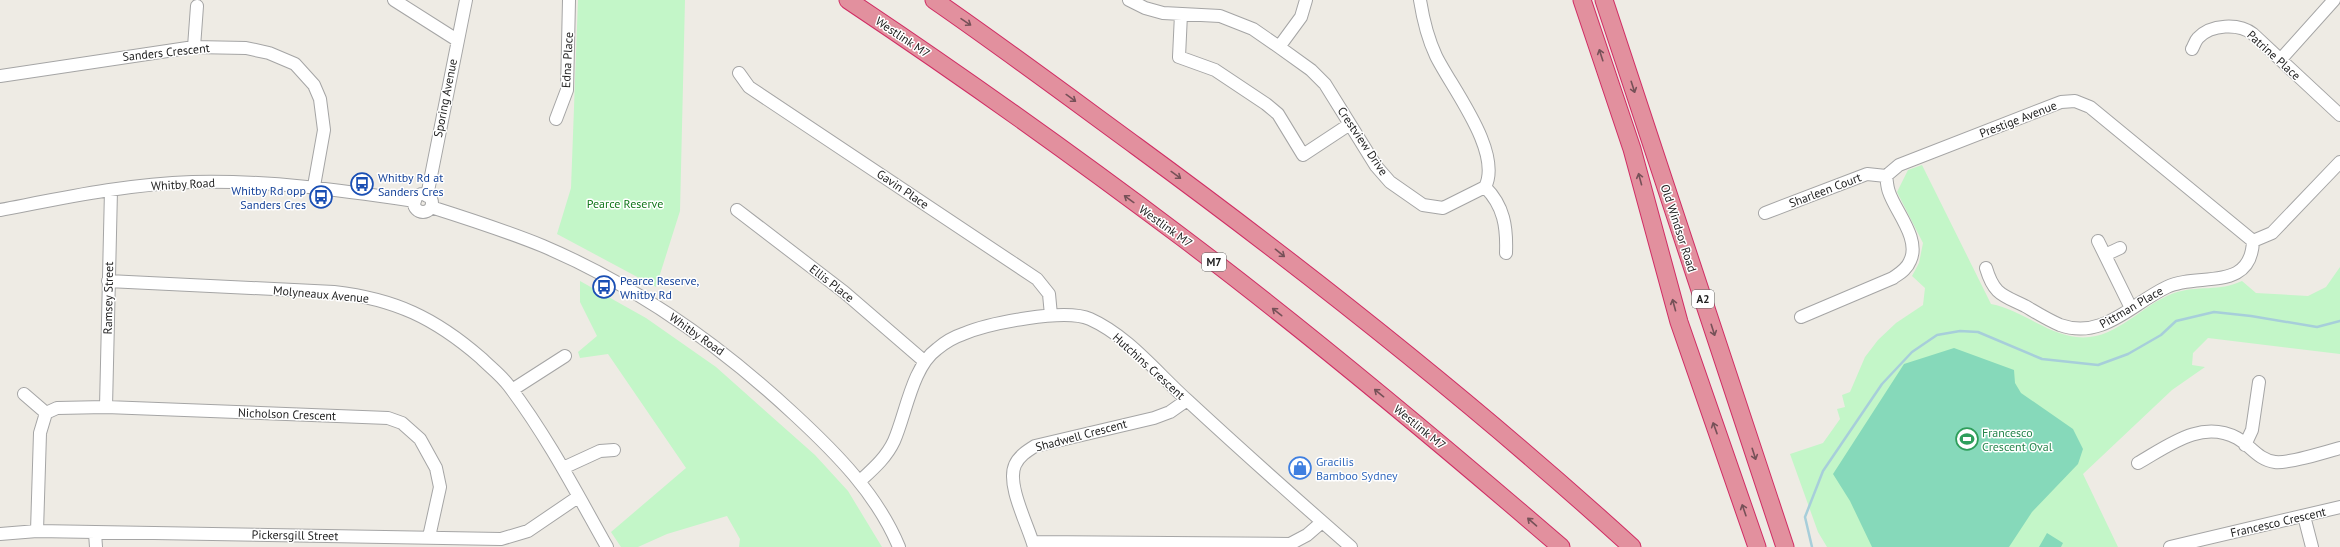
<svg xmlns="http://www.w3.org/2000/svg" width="2340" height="547" font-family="'PT Sans',sans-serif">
<rect width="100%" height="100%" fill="#eeebe4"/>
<path fill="#c3f6c8" d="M578 0H685L680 211 656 287 557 234 571 188Z
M1922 165 1991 304C2022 310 2045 333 2076 337 2115 342 2139 306 2174 293 2198 285 2219 292 2242 281L2256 293 2308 296 2326 287 2340 267V354L2208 338 2193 353 2192 365 2205 367 2172 390 2083 474 2118 547H1827L1818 532 1790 454 1823 443 1840 419 1837 409 1845 407 1842 395 1850 392 1865 357 1878 340 1896 323 1923 305 1925 288 1912 276 1919 263 1923 243 1897 192 1908 170Z
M580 281 646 318 716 367 815 455 848 491 882 547H739L740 539 727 516 667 534 638 547H621L611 532 686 468 608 354 580 358 578 352 597 336 580 302Z"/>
<path fill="#86d9ba" d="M1954 348 2014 370 2015 383 2021 393 2073 429 2083 449 2078 464 2032 512 2009 547H1872L1850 501 1833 474 1904 364Z
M2047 533 2063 543 2061 547H2039Z"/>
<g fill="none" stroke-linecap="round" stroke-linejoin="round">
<path stroke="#a7ceda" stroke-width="2.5" d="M1812 547 1805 517 1823 471 1882 384 1912 352 1937 335 1960 331 1978 332 2042 359 2098 365 2128 354 2161 335 2176 321 2214 312 2251 316 2317 327 2340 321"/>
<g stroke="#a5a5a5" stroke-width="14">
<path id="minor" d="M394 0 457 40
M1129 0 1145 8 1163 13 1220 16 1253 29 1279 47 1311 70 1325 84 1376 166 1390 182 1423 205 1443 208 1485 187C1503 152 1451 87 1436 56 1428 39 1423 19 1420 0
M1181 14 1179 57 1215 70 1266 104 1278 114 1303 155 1350 124
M194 47 197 6
M1279 47 1301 17 1306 0
M2192 49C2194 46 2195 41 2198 38 2211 24 2239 23 2253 34L2340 115
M2281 59 2334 0
M739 73 749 87 1037 279 1049 294 1051 315
M0 76 194 47 246 48 269 53 295 64 314 85 320 99 324 130 314 186
M556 119 567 90 569 0
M1485 187C1504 206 1507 227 1506 253
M414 203a9 9 0 1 1 18 0a9 9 0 1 1-18 0Z
M427 196 466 0
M431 207C469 219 506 231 543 246 637 286 720 345 795 415 836 453 877 494 899 547
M0 210C63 198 127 184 192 182 269 180 339 190 415 201
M737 210 844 292 924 361
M1765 213 1867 174 1886 176
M2098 241 2131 308
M2105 255 2120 248
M1986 268C1994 295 2003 295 2025 306 2037 313 2048 320 2060 325 2103 340 2131 304 2167 287 2198 272 2251 293 2253 241
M108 281 334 292C395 299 435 318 481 358 490 367 501 375 509 386 547 436 576 492 607 547
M1801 317 1893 278C1900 273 1907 269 1910 261 1921 239 1895 211 1889 192 1887 187 1887 181 1886 176L1899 165 2061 102 2075 101 2090 107 2253 241 2272 233 2340 162
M512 390 565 356
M24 394 46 413
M106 407 111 190
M2245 445 2252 430 2259 382
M2138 463C2168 446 2201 419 2237 438 2250 445 2258 460 2275 462 2289 464 2326 452 2340 448
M563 468 600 451 614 450
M860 481C873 469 886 458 894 441 906 414 912 367 937 349 944 343 954 337 963 334 989 323 1065 308 1090 319 1128 336 1157 373 1187 400 1241 450 1296 499 1351 547
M2304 516 2312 547
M37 531 40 433 46 413 57 408 106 407 388 418 402 423 420 439 436 468 440 487 429 537
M95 533 96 547
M0 534 37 531 501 539 528 531 578 497
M1033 542 1290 544 1307 535 1322 522
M1034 547C1029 527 1006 485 1015 465 1019 456 1027 451 1035 446L1154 418 1170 412 1187 400
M2170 547 2340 507"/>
</g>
<g stroke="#d02d64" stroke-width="19">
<path id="highway" d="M848 0C962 76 1074 156 1183 238 1313 336 1438 441 1561 547
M934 0C1002 47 1069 97 1136 146 1308 272 1475 404 1632 547
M1582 0 1632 149 1679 322 1757 547
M1604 0 1785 547"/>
</g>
<use href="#minor" stroke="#fff" stroke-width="12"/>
<use href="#highway" stroke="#e2909e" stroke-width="17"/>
</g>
<defs><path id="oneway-shaft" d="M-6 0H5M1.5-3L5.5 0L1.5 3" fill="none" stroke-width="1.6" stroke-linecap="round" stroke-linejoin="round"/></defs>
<g stroke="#765158">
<use href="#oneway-shaft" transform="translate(966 22) rotate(34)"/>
<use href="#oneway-shaft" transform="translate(1601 55) rotate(-108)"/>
<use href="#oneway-shaft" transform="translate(1633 87) rotate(72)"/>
<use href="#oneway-shaft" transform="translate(1071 98) rotate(36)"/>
<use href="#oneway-shaft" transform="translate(1176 175) rotate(36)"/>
<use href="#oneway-shaft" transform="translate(1640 179) rotate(-105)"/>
<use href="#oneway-shaft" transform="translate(1129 199) rotate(-144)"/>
<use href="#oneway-shaft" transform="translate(1280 253) rotate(39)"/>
<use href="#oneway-shaft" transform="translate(1674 305) rotate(-105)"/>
<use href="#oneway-shaft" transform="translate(1277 312) rotate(-142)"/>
<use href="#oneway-shaft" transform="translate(1713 330) rotate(72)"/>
<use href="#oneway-shaft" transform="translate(1379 393) rotate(-141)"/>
<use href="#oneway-shaft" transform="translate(1715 428) rotate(-110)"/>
<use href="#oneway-shaft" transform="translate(1754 454) rotate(72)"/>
<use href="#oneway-shaft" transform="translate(1744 510) rotate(-109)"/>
<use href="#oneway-shaft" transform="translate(1532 522) rotate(-139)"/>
</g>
<defs>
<g id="bus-ring" transform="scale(1.15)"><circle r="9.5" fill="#fff" stroke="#1a4fb4" stroke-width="1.5"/><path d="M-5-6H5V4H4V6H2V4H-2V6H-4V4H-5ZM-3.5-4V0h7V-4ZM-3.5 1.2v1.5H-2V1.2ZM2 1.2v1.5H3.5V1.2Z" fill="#1a4fb4"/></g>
<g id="stadium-ring" transform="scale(1.15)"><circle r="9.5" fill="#fff" stroke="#2e9e5b" stroke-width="1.5"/><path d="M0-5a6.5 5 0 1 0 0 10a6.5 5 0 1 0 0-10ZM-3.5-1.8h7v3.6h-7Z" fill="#2e9e5b"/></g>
<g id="shop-ring" transform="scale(1.15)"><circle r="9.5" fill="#fff" stroke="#3f7fe0" stroke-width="1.5"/><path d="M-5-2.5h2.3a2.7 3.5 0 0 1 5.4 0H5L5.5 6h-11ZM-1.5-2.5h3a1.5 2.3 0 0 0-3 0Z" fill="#3f7fe0"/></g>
</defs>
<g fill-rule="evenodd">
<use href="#bus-ring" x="362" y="184"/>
<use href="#bus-ring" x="321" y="197"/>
<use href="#bus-ring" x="604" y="287"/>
<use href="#stadium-ring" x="1967" y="439"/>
<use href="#shop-ring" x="1300" y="468"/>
</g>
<g text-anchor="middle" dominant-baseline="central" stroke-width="3" stroke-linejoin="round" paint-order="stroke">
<g fill="#fff" stroke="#626262" stroke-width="1">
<rect x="1202" y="253" width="24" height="18" rx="3"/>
<rect x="1692" y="290" width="22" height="18" rx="3"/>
</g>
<g font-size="11" font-weight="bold" fill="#1e1e1e">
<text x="1214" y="262">M7</text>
<text x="1703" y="299">A2</text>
</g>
<g font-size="12" fill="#1e1e1e" stroke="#fff">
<text transform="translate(903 37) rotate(34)">Westlink M7</text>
<text transform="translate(166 52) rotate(-6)">Sanders Crescent</text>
<text transform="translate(2274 55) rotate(42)">Patrine Place</text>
<text transform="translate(567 60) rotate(-87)">Edna Place</text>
<text transform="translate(445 98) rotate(-79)">Sporing Avenue</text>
<text transform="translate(2018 119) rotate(-21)">Prestige Avenue</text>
<text transform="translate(1363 141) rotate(56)">Crestview Drive</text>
<text transform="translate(183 184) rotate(-3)">Whitby Road</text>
<text transform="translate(903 189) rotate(34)">Gavin Place</text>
<text transform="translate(1825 190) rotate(-21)">Sharleen Court</text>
<text transform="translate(1166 226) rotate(36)">Westlink M7</text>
<text transform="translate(1679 228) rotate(72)">Old Windsor Road</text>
<text transform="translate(832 283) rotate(38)">Ellis Place</text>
<text transform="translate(321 294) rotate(5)">Molyneaux Avenue</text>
<text transform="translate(108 298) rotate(-89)">Ramsey Street</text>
<text transform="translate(2131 307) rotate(-30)">Pittman Place</text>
<text transform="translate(697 334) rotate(35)">Whitby Road</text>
<text transform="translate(1149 366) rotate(42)">Hutchins Crescent</text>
<text transform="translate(287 414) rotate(2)">Nicholson Crescent</text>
<text transform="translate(1420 427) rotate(39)">Westlink M7</text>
<text transform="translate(1081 435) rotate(-15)">Shadwell Crescent</text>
<text transform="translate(2278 522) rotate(-13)">Francesco Crescent</text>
<text transform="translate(295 535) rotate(1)">Pickersgill Street</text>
</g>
<g font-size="12" fill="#164399" stroke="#fff" text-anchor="start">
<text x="378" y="177">Whitby Rd at<tspan x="378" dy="14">Sanders Cres</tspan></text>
<text x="306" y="190" text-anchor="end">Whitby Rd opp<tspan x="306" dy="14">Sanders Cres</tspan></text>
<text x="620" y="280">Pearce Reserve,<tspan x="620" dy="14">Whitby Rd</tspan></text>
</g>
<g font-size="12" fill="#11761a" stroke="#fff">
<text x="625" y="203">Pearce Reserve</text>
</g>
<g font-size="12" fill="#27864d" stroke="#fff" text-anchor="start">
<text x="1982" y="432">Francesco<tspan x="1982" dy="14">Crescent Oval</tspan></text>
</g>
<g font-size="12" fill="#366cbe" stroke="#fff" text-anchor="start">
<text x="1316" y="461">Gracilis<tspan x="1316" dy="14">Bamboo Sydney</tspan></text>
</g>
</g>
</svg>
